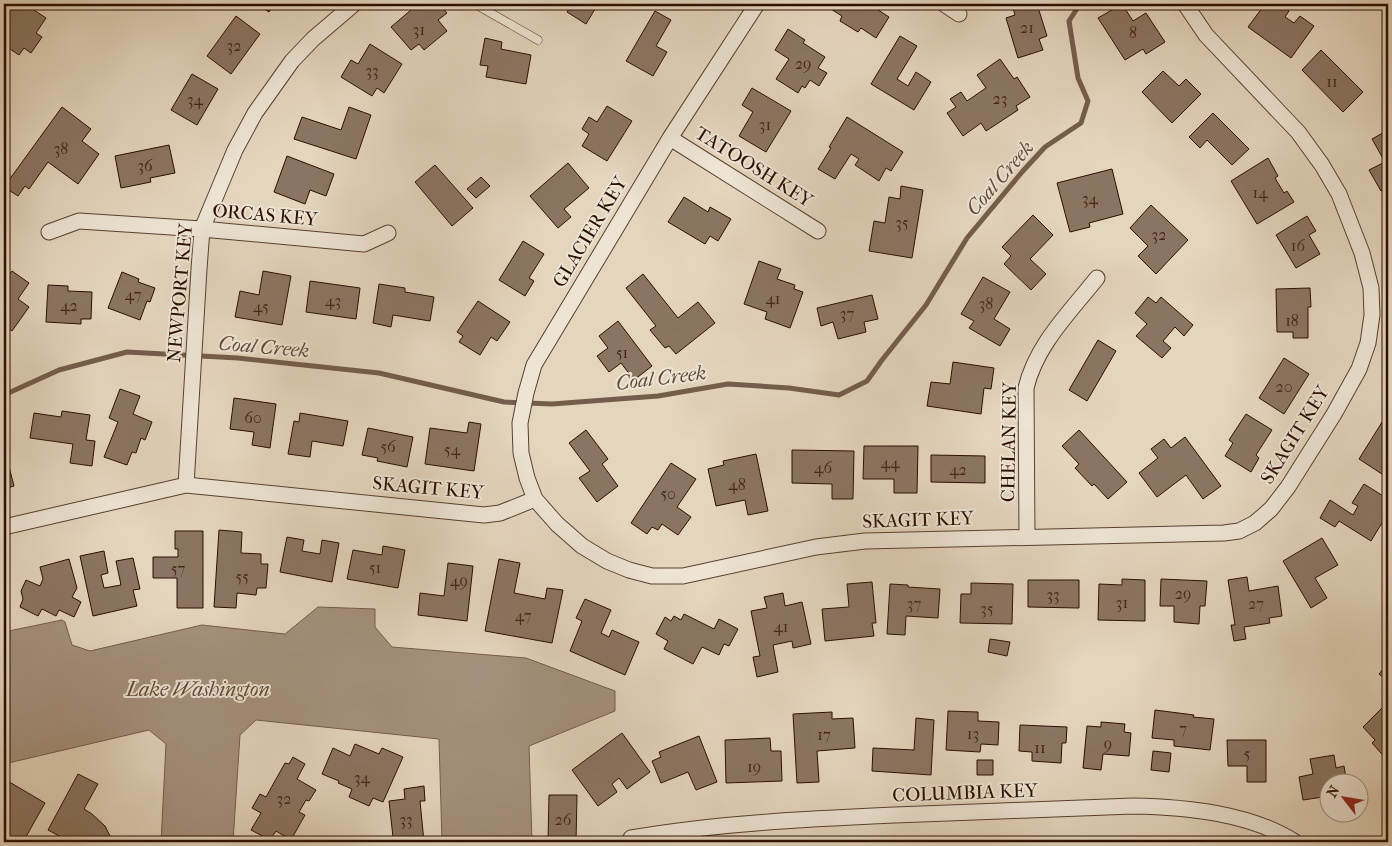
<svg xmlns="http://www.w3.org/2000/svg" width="1392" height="846" font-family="'IM FELL French Canon',serif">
<rect width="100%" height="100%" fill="#e4d5bd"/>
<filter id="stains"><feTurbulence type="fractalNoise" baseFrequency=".004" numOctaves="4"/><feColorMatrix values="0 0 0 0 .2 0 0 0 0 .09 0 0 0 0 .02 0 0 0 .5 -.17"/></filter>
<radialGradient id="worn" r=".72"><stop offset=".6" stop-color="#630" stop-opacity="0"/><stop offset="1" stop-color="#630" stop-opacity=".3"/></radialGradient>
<path fill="#a5917d" stroke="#745d4b" d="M318 607 375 609V627L392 647 526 658 615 691V711L529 746 532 842H442L439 739 256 720 240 735 233 842H161L166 744 149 730 4 764V632L62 620 65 622 72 645 90 651 202 625 285 634Z"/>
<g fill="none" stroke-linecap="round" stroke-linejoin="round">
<path stroke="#745d4b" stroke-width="5" d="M4 395 59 370 127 352 238 358 379 373 504 402 552 404 658 396 728 384 789 388 839 395 867 381 882 360 926 305 967 238 1022 172 1045 147 1081 123 1088 101 1078 78 1069 21 1080 4"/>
</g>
<path fill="#8b7562" stroke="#2b0e00" d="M6 4H25L46 18 36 33 42 37 31 53 24 48 19 55 4 45V35L10 27 4 23V7Z
M256 4H274L269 12Z
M418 4H439L447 13 438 20 447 31 424 50 419 44 411 50 391 27Z
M571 4H598L586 24 567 12 572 4Z
M823 4H869L889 17 876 38 861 28 858 32 840 21 842 16Z
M1012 4H1037L1047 36 1039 39 1043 50 1018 58 1006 18 1015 15Z
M1122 4 1133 21 1146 13 1165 42 1146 54 1143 49 1125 60 1098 18Z
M1265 4H1279L1289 11 1285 17 1294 23 1300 16 1314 26 1291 58 1248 27Z
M655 11 671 20 656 46 667 52 653 76 626 61Z
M236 16 260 34 231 74 207 56Z
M788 29 805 40 803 43 825 57 818 68 827 73 819 86 810 80 805 88 802 86 798 93 776 79 789 59 775 50Z
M900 36 917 46 897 79 908 86 916 72 931 82 914 110 871 84Z
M485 38 502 42 501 49 531 55 526 84 486 77 488 66 480 65Z
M370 44 402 64 384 93 377 88 372 96 341 77 351 60 358 64Z
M1321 50 1363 92 1343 112 1302 70Z
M1000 59 1014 79 1017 77 1030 97 1016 106 1018 110 986 131 981 123 963 136 947 113 956 107 950 99 961 92 967 101 986 88 977 75Z
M1163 71 1179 86 1186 79 1201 94 1172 123 1142 92Z
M192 74 218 89 197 125 171 110Z
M752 88 791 111 766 152 739 136 753 112 742 105Z
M607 106 632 121 607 161 582 146 589 134 582 129 589 117 597 122Z
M62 107 91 129 82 141 99 154 78 184 48 162 29 189 25 186 18 196 4 187Z
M349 107 371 115 356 159 294 139 302 117 341 130Z
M1213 113 1249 149 1232 165 1207 140 1200 148 1189 137Z
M847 117 903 152 891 171 886 168 879 181 855 165 859 159 851 154 835 179 818 169 831 148 829 147Z
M1388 130V187L1381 191 1369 170 1385 162 1372 139Z
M169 145 175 173 150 178 151 182 121 188 115 156Z
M287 156 334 174 326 196 310 190 305 204 274 192Z
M1268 158 1278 176 1275 178 1284 193 1287 191 1294 202 1257 224 1231 181Z
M568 163 589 188 564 209 571 217 558 228 530 196Z
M435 165 473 208 452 226 415 182Z
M1112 169 1123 214 1089 223 1090 227 1070 232 1057 183Z
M481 177 490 186 476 198 467 189Z
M901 186 923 190 912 258 869 251 874 221 885 223 889 197 900 199Z
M684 197 708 212 710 207 731 219 718 241 710 236 705 244 668 222Z
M1151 205 1188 240 1156 274 1138 256 1148 246 1130 228Z
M1033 215 1053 235 1030 259 1046 274 1031 290 1004 264 1011 256 1002 247Z
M1307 216 1316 231 1309 235 1320 254 1296 268 1276 235Z
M523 241 544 254 529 278 534 281 525 296 499 280Z
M759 261 781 269 777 279 795 285 794 289 803 292 790 328 765 319 767 312 744 304Z
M12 271 29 283 18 299 29 307 12 331 4 325V278L6 279Z
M263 271 291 276 282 325 235 317 240 291 259 295Z
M122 272 139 279 138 282 155 288 150 302 147 301 140 320 108 308Z
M643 274 678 318 698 302 715 323 676 354 669 346 665 348 650 330 656 326 626 288Z
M983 277 1010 292 994 319 1010 329 1000 346 969 328 974 321 961 314Z
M310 281 360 288 356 319 306 312Z
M379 284 405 288V292L434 297 430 321 393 315 391 327 373 323Z
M48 285 68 286V291L92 292 91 319H81V324L46 322Z
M1310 288 1311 307H1308V338H1293V332H1277L1276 289Z
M872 295 878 319 864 322 866 332 838 339 833 322 821 326 817 308Z
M1148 297 1156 303 1161 297 1193 325 1184 336 1175 327 1163 341 1171 348 1162 358 1136 336 1147 324 1135 313Z
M478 301 510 322 497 341 491 337 480 355 459 342 463 336 457 332Z
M618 321 652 366 634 380 621 363 609 372 597 356 608 348 599 336Z
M1098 340 1116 351 1087 401 1069 390Z
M1284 358 1309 374 1284 414 1259 398Z
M953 362 994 368 991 389 984 388 981 414 927 406 931 382 950 384Z
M120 389 140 396 133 414 152 422 145 440 141 438 136 453 132 452 127 465 104 457 118 422 109 418Z
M234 398 276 404 270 448 252 445 254 432 230 429Z
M62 411 90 415 86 440 95 441 92 466 70 463 73 444 30 438 34 413 61 417Z
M300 413 348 421 343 446 312 441 310 457 288 454 294 421 299 422Z
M1246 414 1272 430 1256 455 1259 458 1251 472 1225 456 1233 443 1229 440Z
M1384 419 1388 422V478L1359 459Z
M469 422 481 424 474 471 425 464 430 428 467 433Z
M368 428 413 437 407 467 377 461 378 458 362 455Z
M586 430 608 459 602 464 618 486 597 502 579 478 590 471 569 443Z
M1079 430 1127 482 1108 499 1094 484 1092 486 1075 468 1079 464 1062 446Z
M1185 437 1221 486 1203 499 1186 475 1157 497 1139 473 1158 458 1151 449 1164 439 1171 448Z
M864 446H918L917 493H894V479H863Z
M4 448 14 486 4 489Z
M792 450 854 451 853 499H832V484L792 483Z
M756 454 768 511 748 515 745 500 716 506 708 469 724 465 723 461Z
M931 455 985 456V483L931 482Z
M671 463 696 479 677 507 691 517 678 535 662 524 658 530 652 527 647 534 631 523Z
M1364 484 1388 499V513L1371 541 1339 521 1335 527 1320 518 1330 500 1353 515 1358 506 1352 503Z
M219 530 242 532 241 553 261 554V564H268L266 588H257L256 595 237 593 236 608 214 607Z
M175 531H203V608H177V578H153V557H178V549H175Z
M287 537 304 540 302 551 320 554 322 540 339 543 332 582 280 572Z
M1322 538 1338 565 1315 578 1327 598 1311 608 1283 561Z
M383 546 405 550 398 588 347 579 353 550 382 555Z
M104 551 108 573 101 575 104 588 121 585 116 561 133 558 140 589 133 590 137 606 93 616 80 556Z
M69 559 77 588 72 597 81 602 74 617 59 610 56 616 42 609 38 616 20 607 23 599 21 591 26 580 40 586 43 579 40 567Z
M499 559 520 563 514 593 545 599 547 588 563 590 552 643 485 631Z
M448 563 473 566 467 621 418 615 420 593 444 596Z
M1247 577 1249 591 1278 586 1282 616 1269 618 1270 623 1244 627 1246 639 1234 641 1231 625H1235L1228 580Z
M1122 579 1145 580V621L1098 620 1099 584 1122 585Z
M1161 579 1207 581 1205 606H1200L1199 624 1174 622V606H1160Z
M1028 580H1079V608L1028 607Z
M872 582 876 623H872L874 636 825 641 822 609 849 607 847 584Z
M971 583 1013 584 1012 624 960 623 961 594H971Z
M890 584 908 585V587L940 589 938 618 906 616 905 635 887 634Z
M783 593 785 606 802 602 811 644 793 648 792 641 773 645 778 672 757 677 753 657 760 656 751 611 767 608 764 597Z
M4 597 8 615 4 616Z
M585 599 611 610 601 633 609 637 612 630 639 642 625 675 570 651 582 621 576 618Z
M684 614 714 629 719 619 738 629 729 646 724 644 719 655 702 647 693 664 664 649 668 641 656 634 665 617 671 621 674 616 681 620Z
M990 639 1010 642 1007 656 988 652Z
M1388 663V682L1379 674Z
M1382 708 1388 715V761L1372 743 1375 740 1363 727Z
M1155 710 1194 715 1193 717 1214 719 1210 750 1174 746V740L1152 738Z
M948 711 978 712V721L999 722 998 745 981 744 980 752 946 750Z
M832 712V719L853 718 855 748 817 751 819 782 797 783 793 714Z
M916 718 934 720 931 775 872 771 873 748 914 750Z
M1101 722 1125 724 1124 732 1131 733 1129 756 1103 754 1101 770 1083 768 1087 726 1101 727Z
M1020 725 1067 727 1066 743H1062L1061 763 1032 761V752L1019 751Z
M622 733 650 772 627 789 619 778 612 784 617 792 598 806 572 770Z
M699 736 717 782 696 790 688 772 661 783 652 761 661 757 659 752Z
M770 738 771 751H781L782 781 726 783 725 740Z
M1227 740H1266V782H1247V766H1228Z
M355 744 379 754 382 748 403 757 383 802 373 798 369 806 349 797 352 789 338 783 339 781 322 774 333 748 350 756Z
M1153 751 1171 753 1169 772 1151 770Z
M1334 755 1336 768 1344 766 1347 784H1330V796L1303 800 1299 777 1313 774 1310 759Z
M293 757 305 764 297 779 316 790 309 801 306 800 299 812 305 815 291 840 276 831 270 840 251 830 261 813 252 808 260 794 266 797 285 763 289 764Z
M977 760H993V775H977Z
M78 774 98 784 84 809 92 814 105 826 113 842H62L63 838 48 830Z
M6 780 45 803 23 842H17L4 834V783Z
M424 786 425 801H420L424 842H389L388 838 393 837 389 801 405 799 404 789Z
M549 795H577L576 842H548Z"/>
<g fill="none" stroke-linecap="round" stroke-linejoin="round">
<g stroke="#59402f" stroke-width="9">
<path id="service" d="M475 4 538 40"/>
</g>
<g stroke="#59402f" stroke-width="17">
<path id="minor" d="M757 4 670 138 534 365 526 393 520 423 521 453 527 478 535 499 557 524 582 546 607 561 629 570 652 576H683L816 547 865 541 1224 533 1239 531 1255 523 1271 509 1288 487 1334 414 1359 369 1368 343 1372 315 1371 288 1362 253 1339 194 1322 165 1298 132 1206 35 1185 4
M944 4 959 14
M670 138 818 231
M49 232 79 221 202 229 364 244 388 233
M186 485 199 269 202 229 235 150 255 113 292 61 313 39 354 4
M4 527 186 485 484 515 500 513 535 499
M1027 537 1026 388C1036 345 1070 312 1097 278
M631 838C718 823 807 819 895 815 974 812 1054 809 1133 806 1186 807 1250 813 1295 842"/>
</g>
<use href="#service" stroke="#ede4d4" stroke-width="8"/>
<use href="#minor" stroke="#ede4d4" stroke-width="15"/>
</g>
<g text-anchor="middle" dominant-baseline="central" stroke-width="4" stroke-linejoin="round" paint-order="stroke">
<g font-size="16" fill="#432818">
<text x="1027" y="27">21</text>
<text x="419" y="29">31</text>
<text x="1133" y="32">8</text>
<text x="234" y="45">32</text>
<text x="803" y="63">29</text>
<text x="372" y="70">33</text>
<text x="1332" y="81">11</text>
<text x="1000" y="98">23</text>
<text x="195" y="99">34</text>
<text x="765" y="124">31</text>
<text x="61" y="148">38</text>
<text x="145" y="165">36</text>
<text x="1260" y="192">14</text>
<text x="1090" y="198">34</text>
<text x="902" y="222">35</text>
<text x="1159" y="234">32</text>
<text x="1298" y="245">16</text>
<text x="133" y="294">47</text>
<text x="773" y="298">41</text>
<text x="333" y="300">43</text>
<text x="986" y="303">38</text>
<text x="69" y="305">42</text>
<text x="261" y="306">45</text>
<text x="847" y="313">37</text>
<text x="1292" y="320">18</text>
<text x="622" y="352">51</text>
<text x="1284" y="386">20</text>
<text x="253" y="417">60</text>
<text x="388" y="446">56</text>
<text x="452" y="449">54</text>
<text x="890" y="462">44</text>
<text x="823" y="467">46</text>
<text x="958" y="469">42</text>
<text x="737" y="484">48</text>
<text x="668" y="493">50</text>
<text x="375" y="567">51</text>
<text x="178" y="568">57</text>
<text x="242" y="576">55</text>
<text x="459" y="580">49</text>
<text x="1183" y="593">29</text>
<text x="1053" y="594">33</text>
<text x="1122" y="602">31</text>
<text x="914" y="603">37</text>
<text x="1256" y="603">27</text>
<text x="987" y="608">35</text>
<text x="523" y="615">47</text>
<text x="781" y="626">41</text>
<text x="1183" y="728">7</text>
<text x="973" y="733">13</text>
<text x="824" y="734">17</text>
<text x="1108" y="743">9</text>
<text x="1040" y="747">11</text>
<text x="1247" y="753">5</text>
<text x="754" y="766">19</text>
<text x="362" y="777">34</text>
<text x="284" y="798">32</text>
<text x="406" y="819">33</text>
<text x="563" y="819">26</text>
</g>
<g font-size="19" fill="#2b0e00" stroke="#ede4d4">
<text transform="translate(754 167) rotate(32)">TATOOSH KEY</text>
<text transform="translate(265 215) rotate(5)">ORCAS KEY</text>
<text transform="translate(590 232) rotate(-59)">GLACIER KEY</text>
<text transform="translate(180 293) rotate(-85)">NEWPORT KEY</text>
<text transform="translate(1295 435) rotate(-58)">SKAGIT KEY</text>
<text transform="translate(1009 442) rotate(-89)">CHELAN KEY</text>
<text transform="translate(428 488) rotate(5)">SKAGIT KEY</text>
<text transform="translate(918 520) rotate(-2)">SKAGIT KEY</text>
<text transform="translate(965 793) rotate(-2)">COLUMBIA KEY</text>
</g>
<g font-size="20" font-style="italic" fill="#624938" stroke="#ede4d4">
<text transform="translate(1000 178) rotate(-49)">Coal Creek</text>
<text transform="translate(264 347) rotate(5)">Coal Creek</text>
<text transform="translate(661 378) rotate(-7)">Coal Creek</text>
<text x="198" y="689">Lake Washington</text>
</g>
</g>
<rect width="1392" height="846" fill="none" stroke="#e4d5bd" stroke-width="20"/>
<rect x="5" y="5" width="1382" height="836" fill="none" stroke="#2b0e00" stroke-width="2.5"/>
<rect x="10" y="10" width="1372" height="826" fill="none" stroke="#2b0e00"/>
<g transform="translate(1344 798) rotate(301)"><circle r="24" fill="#ede4d4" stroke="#9f8e7f"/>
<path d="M0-4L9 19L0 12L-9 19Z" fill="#8f2418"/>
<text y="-8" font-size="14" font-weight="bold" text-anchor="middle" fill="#2b0e00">N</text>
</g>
<rect width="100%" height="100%" filter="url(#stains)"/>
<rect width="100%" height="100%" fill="url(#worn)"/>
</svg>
